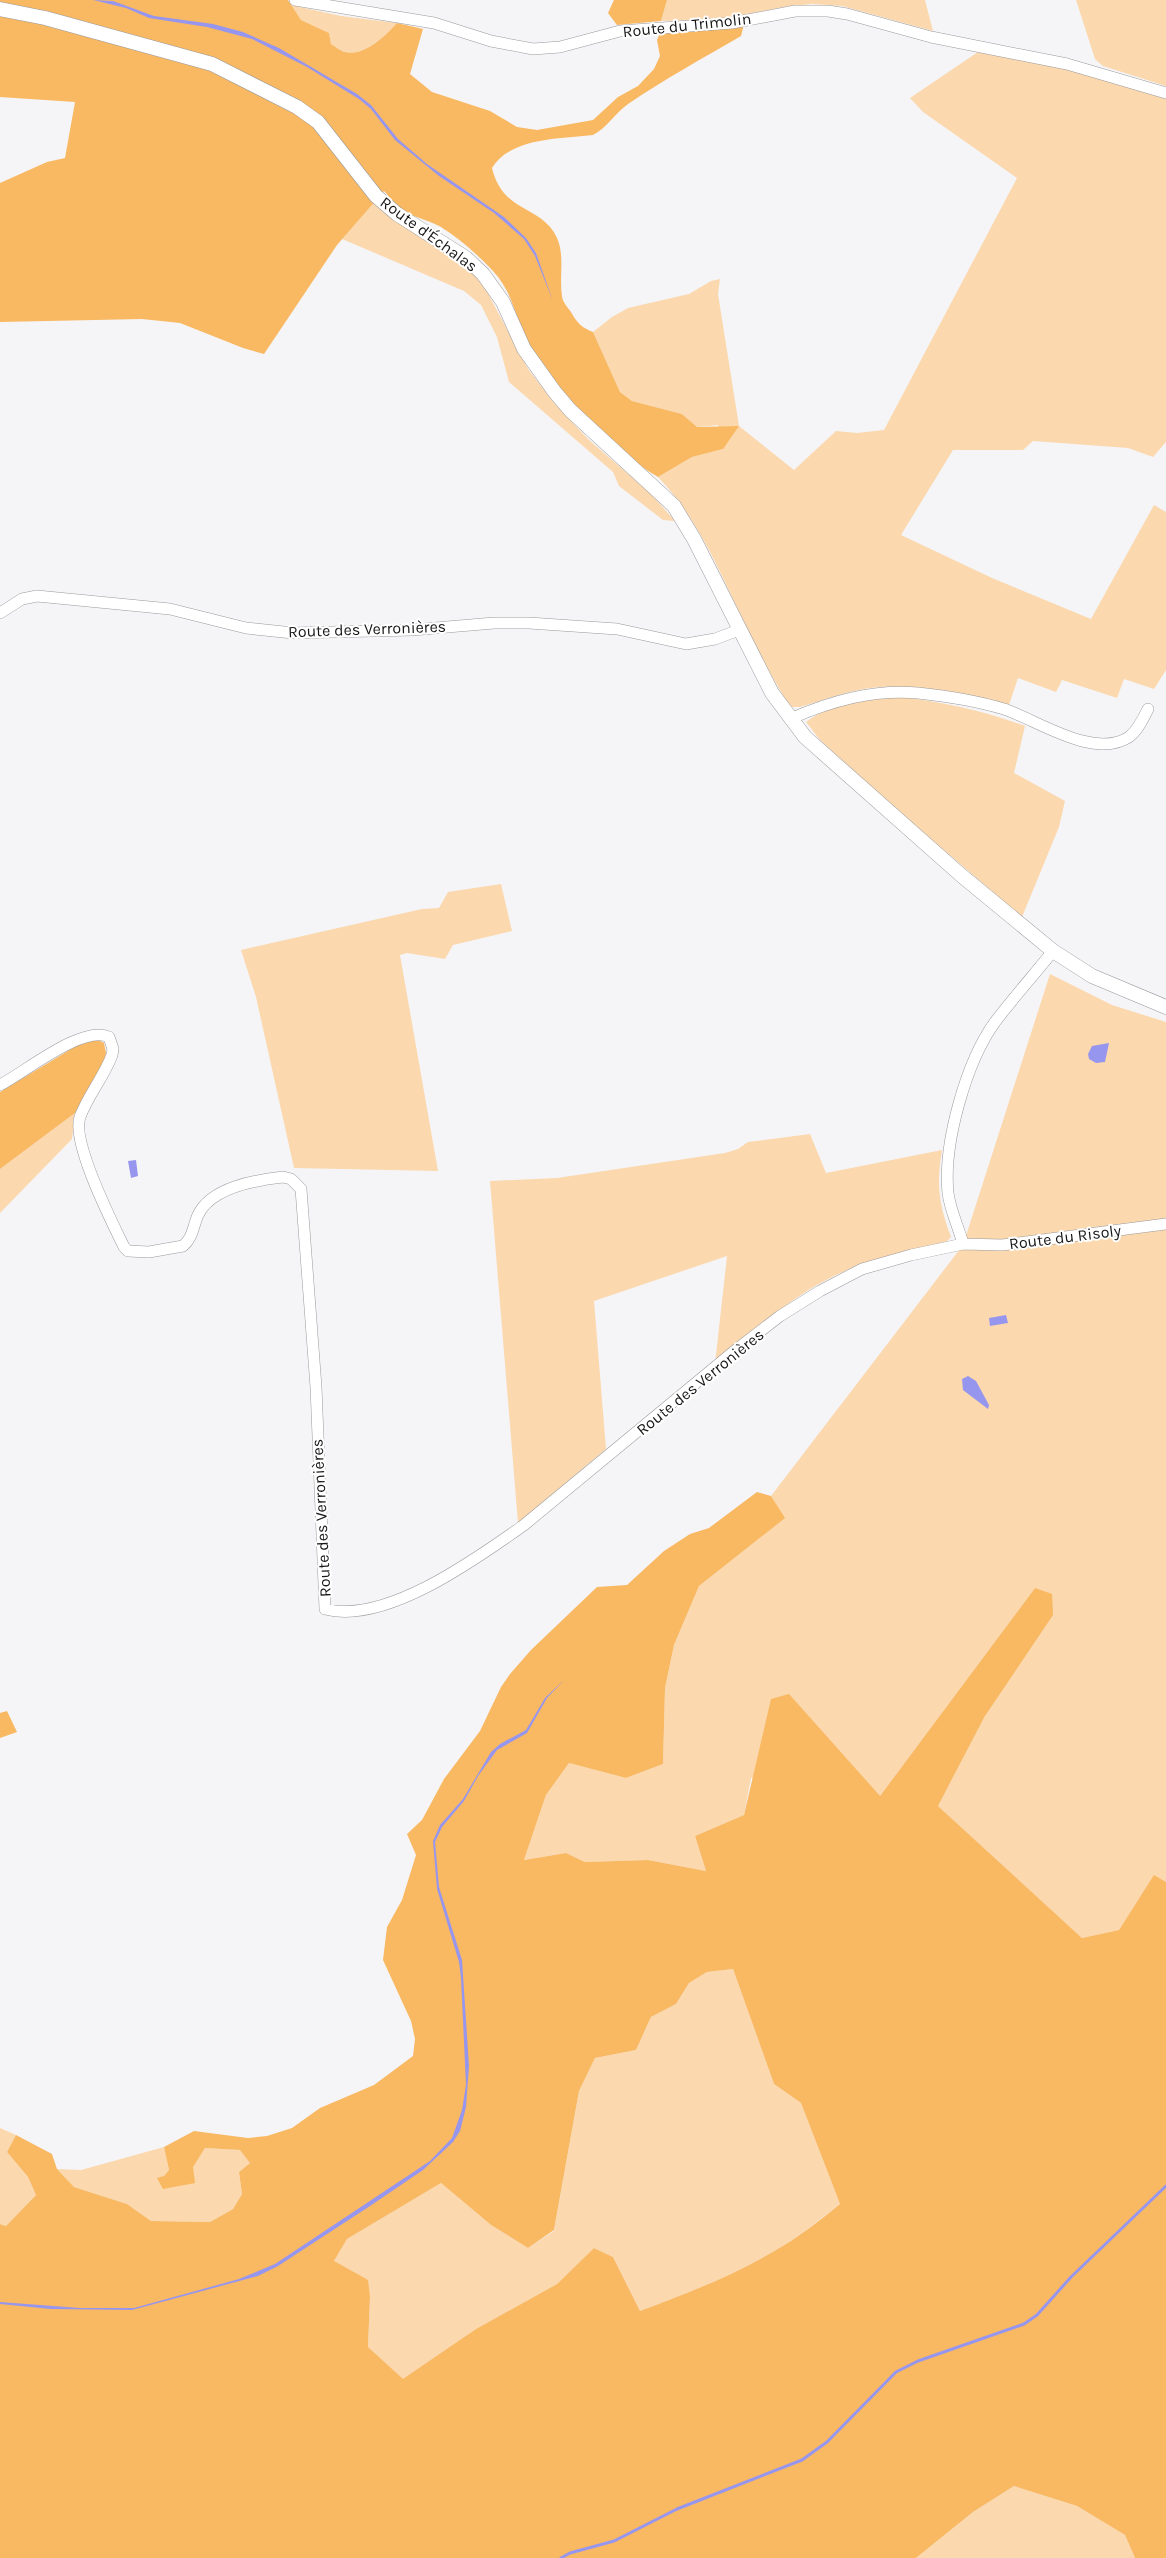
<svg xmlns="http://www.w3.org/2000/svg" width="1166" height="2558" font-family="Karla,sans-serif">
<rect width="100%" height="100%" fill="#f5f5f8"/>
<path fill="#fbd8ad" d="M667 0H925L933 31 842 6 812 4 784 7 720 19 661 21Z
M1076 0H1166V86L1103 66 1095 59Z
M291 5 341 16 397 23C386 35 363 57 345 52 340 51 335 46 331 44L329 33 301 20Z
M978 52 1068 69 1166 97V442L1153 457 1128 448 1033 441 1023 450H953L901 535 992 578 1091 619 1154 505 1166 512V670L1154 689 1124 679 1117 698 1062 680 1056 692 1018 678 1008 708C969 700 922 685 882 687 854 688 827 699 800 707H792L785 699C772 676 758 653 747 628 720 574 701 522 658 477L692 457 723 449 718 425 697 427 682 414 632 401 620 392 593 332 612 317 628 308 689 294 711 281 720 279 718 294 739 426 794 470 836 431 857 433 884 430 1017 178 923 112 910 98Z
M374 202 460 260 483 284 528 369 555 404 589 440 651 494 675 521 663 520 619 486 613 472 509 382 497 337 481 305 464 291 342 239Z
M901 697C944 702 985 711 1025 726L1014 773 1065 801 1059 827 1022 917 877 793 820 740 806 722C832 702 869 700 901 697Z
M501 884 512 931 453 945 445 959 407 953 400 955 438 1171 294 1168 256 997 241 950 422 909 439 908 448 892Z
M1050 974 1112 1005 1166 1022V1882L1154 1876 1119 1930 1082 1938 938 1806 985 1716 1035 1588 880 1796 751 1778 744 1815 695 1836 706 1871 648 1860 585 1862 566 1853 524 1860 546 1795 569 1763 626 1778 663 1764 665 1688 674 1645 699 1586 784 1518 771 1496 963 1245Z
M75 1113 72 1139 0 1213V1169Z
M810 1134 826 1173 942 1150C936 1185 939 1205 951 1237L946 1242C913 1250 879 1256 847 1270 797 1291 756 1328 715 1364L727 1256 594 1301 606 1449 518 1523 490 1181 557 1178 725 1153 738 1149 748 1142Z
M733 1969 774 2084 801 2103 840 2204C818 2221 796 2239 771 2253 730 2277 685 2294 640 2311L613 2257 594 2248 557 2284 476 2329 403 2380 368 2347 370 2297 334 2261 347 2239 441 2183 491 2225 528 2248 554 2231 579 2091 595 2058 636 2050 651 2017 676 2004 689 1983 707 1972Z
M0 2128 16 2135 7 2152 28 2177 36 2195 6 2226 0 2224Z
M164 2147 169 2170 164 2176 192 2167 205 2148 241 2150 250 2163 239 2172 242 2194 233 2209 210 2222 151 2221 127 2204 74 2187 57 2169 81 2170Z
M1014 2486 1077 2506 1125 2535 1135 2558H916L973 2512Z"/>
<path fill="#f9b862" fill-rule="evenodd" d="M0 0H288L301 20 329 33 331 44C335 46 340 51 345 52 364 57 386 35 397 23L423 29 410 74 432 92 490 111 517 127 537 130 593 120 618 97 638 86 654 69 660 56 657 40 660 33 744 24 741 36C703 58 665 79 628 104 615 113 607 128 593 135 561 139 511 137 492 168 503 214 542 205 557 238 565 256 559 277 562 296 562 301 568 308 571 312 577 323 581 327 593 332L620 392 632 401 682 414 697 427 739 426 723 449 692 457 658 477C608 447 561 399 530 349 515 322 516 296 493 271 477 254 460 239 441 227 427 219 407 216 396 206 392 201 388 195 384 191L337 245 264 354 243 348 180 323 142 319 0 322V183L47 162 65 158 75 102 0 97Z
M614 0H667L661 21 617 25 608 13Z
M97 1039 104 1043 106 1053 104 1063 75 1113 0 1169V1092L81 1043Z
M757 1492 771 1496 785 1518 699 1586 674 1645 665 1688 663 1764 626 1778 569 1763 546 1795 524 1860 566 1853 585 1862 648 1860 706 1871 695 1836 744 1815 771 1699 789 1694 880 1796 1035 1588 1052 1594 1053 1615 985 1716 938 1806 1082 1938 1119 1930 1154 1875 1166 1882V2558H1135L1125 2535 1077 2506 1014 2486 973 2512 916 2558H0V2224L6 2226 36 2195 28 2177 7 2152 16 2135 52 2154 57 2169 74 2187 127 2204 151 2221 210 2222 233 2209 242 2194 239 2172 250 2163 240 2150 205 2148 193 2167 195 2183 163 2189 157 2178 164 2176 169 2170 164 2147 194 2131 248 2138 267 2136 292 2128 320 2108 374 2085 413 2056 415 2039 411 2021 383 1960 387 1927 402 1900 416 1855 407 1834 422 1820 444 1779 480 1731 501 1687 510 1674 531 1650 597 1587 627 1585 664 1551 690 1534 709 1528ZM733 1969 774 2084 801 2103 840 2204C818 2222 796 2239 771 2253 730 2277 685 2294 640 2311L613 2257 594 2248 557 2284 476 2329 403 2379 368 2347 370 2297 368 2280 334 2261 347 2239 441 2183 491 2225 528 2248 554 2230 579 2091 595 2058 636 2050 651 2017 676 2004 689 1983 707 1972Z
M7 1711 17 1732 0 1738V1713Z"/>
<path fill="#9796ee" d="M93 0 113 1 154 16 213 24 243 32 279 48 357 94 371 105 398 139 427 164 504 217 526 238 536 253 553 301 599 366 553 301 535 256 524 239 494 213 439 176 395 140 371 109 359 99 307 67 252 39 207 27 149 18 126 8Z
M1109 1043 1105 1062 1096 1063 1089 1059 1088 1054 1092 1046Z
M136 1160 138 1176 131 1178 128 1161Z
M1006 1315 1008 1323 990 1326 989 1318Z
M968 1376 976 1381 989 1405 988 1409 963 1390 962 1379Z
M564 1680 547 1698 527 1733 497 1750 478 1776 464 1801 442 1827 435 1842 439 1887 462 1960 469 2066 466 2107 460 2131 453 2142 423 2170 370 2206 278 2266 258 2276 132 2310 51 2309 0 2304V2302L80 2308H134L239 2279 275 2264 430 2161 452 2138 462 2110 466 2085 461 1978 459 1962 437 1889 433 1841 440 1825 463 1799 491 1752 500 1744 526 1730 545 1698Z"/>
<g fill="none" stroke-linecap="round" stroke-linejoin="round">
<path stroke="#9796ee" stroke-width="3" d="M561 2558 570 2553 614 2541 677 2509 802 2460 827 2442 896 2372 918 2361 1024 2324 1037 2315 1071 2277 1166 2186"/>
<g stroke="#9a9a9d" stroke-width="12">
<path id="minor" d="M295 0 434 23 491 41 533 49 560 47 620 31 732 23 795 11H828L847 14 931 37 1067 64 1166 93
M0 613 22 599 37 596 170 609 246 628 293 633 412 630 494 623H529L617 629 686 644 715 639 739 630
M790 719C831 701 873 689 918 693 946 696 977 701 1004 709 1037 720 1094 760 1129 737 1138 730 1143 719 1148 709
M0 1085C24 1073 83 1024 109 1037L113 1049 112 1055C104 1077 88 1095 80 1117 71 1142 112 1222 124 1247L128 1251 149 1252 183 1246C193 1238 193 1226 198 1215 211 1187 256 1180 283 1177L291 1179 301 1189 316 1387 325 1609C385 1625 476 1559 524 1525L737 1349 780 1316 820 1291 862 1269 911 1255 963 1244 1002 1245 1166 1224
M963 1244C959 1228 950 1210 948 1193 943 1144 966 1062 995 1022 1013 998 1034 975 1053 951"/>
</g>
<g stroke="#9a9a9d" stroke-width="15">
<path id="tertiary" d="M0 9 45 18 212 64 297 107 318 122 376 196 397 214 466 258 483 274 503 302 524 349 554 391 570 410 674 506 694 539 772 693 805 737 962 876 1053 951 1092 976 1166 1007"/>
</g>
<use href="#minor" stroke="#fff" stroke-width="11"/>
<use href="#tertiary" stroke="#fff" stroke-width="14"/>
</g>
<g text-anchor="middle" dominant-baseline="central" stroke-width="4" stroke-linejoin="round" paint-order="stroke">
<g font-size="16" fill="#171718" stroke="#fff">
<text transform="translate(687 25) rotate(-6)">Route du Trimolin</text>
<text transform="translate(429 234) rotate(36)">Route d'Échalas</text>
<text transform="translate(367 629) rotate(-2)">Route des Verronières</text>
<text transform="translate(1065 1237) rotate(-7)">Route du Risoly</text>
<text transform="translate(700 1382) rotate(-39)">Route des Verronières</text>
<text transform="translate(321 1518) rotate(-93)">Route des Verronières</text>
</g>
</g>
</svg>
